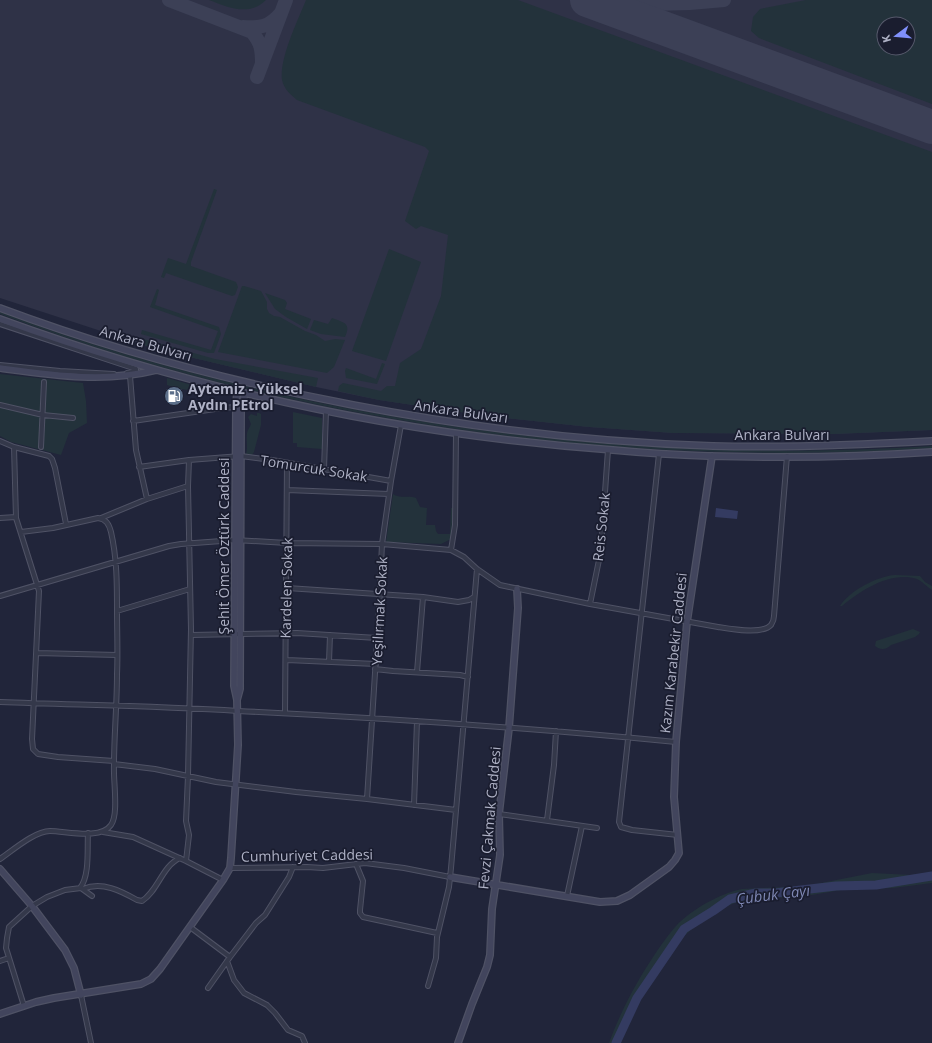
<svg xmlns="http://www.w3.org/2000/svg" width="932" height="1043" font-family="'Open Sans',sans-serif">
<rect width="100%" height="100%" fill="#21253a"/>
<path fill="#2f3247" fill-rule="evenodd" d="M0 0H932V430L834 434 673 433 589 427 487 416 379 400 316 387 156 349 0 298ZM884 24H908V48H884Z"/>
<path fill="#23323b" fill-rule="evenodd" d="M209 0H266C249 17 227 7 209 0Z
M306 0H518L932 152V430L834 434 673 433 589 427 487 416 379 400 338 391 339 386 343 383 381 391 387 386H395L400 363 421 349 441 296 448 235 421 226 416 229 405 221 429 151 425 147 297 100C290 94 284 89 282 80 279 59 298 20 306 0Z
M806 0H932V104L759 38 751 31 753 17 760 9ZM884 24H908V48H884Z
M214 189 217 190 191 262V266L236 282 238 287 235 295 232 296 166 273 164 278 161 277 168 258 186 264Z
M389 249 421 262 386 361 352 351Z
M242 286H244L261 291 267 302V309L269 313 274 316 280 317 305 331 316 335 325 341 335 339 345 340 334 367 327 373 218 352Z
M157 289 159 290 155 305 219 327 221 334 214 353H208L141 334 142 330 211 350 218 331 150 307Z
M265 293 285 300 287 303 285 309 311 319 307 329 286 317 275 309Z
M0 312C92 347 187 373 283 395 496 442 714 460 932 446V448C736 461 542 448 349 411 230 388 113 357 0 314Z
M332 318C345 323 351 323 345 337L321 334 310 330 314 320 328 324Z
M140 338 215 359 318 378 316 387 156 349 138 343Z
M382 363 385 364 377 384 346 378 345 371 346 368 376 379Z
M0 374 83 383 86 401 87 423 69 433 61 455 11 442 0 436Z
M167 378 192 385 187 390 176 388 167 385Z
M293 412 322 418V449L297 447V443H293Z
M257 413H259L261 414V425L254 452 252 455 246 454C248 448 246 440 247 433 248 429 250 427 251 424L248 417 251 414 257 416Z
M393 494C399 499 409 495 416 498L420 507 427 508 426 525H435L436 531 438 534H450L451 508H453L451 539 441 544 386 542Z
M895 575 920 576 925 582 932 586V590C927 587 922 581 917 579 890 571 862 590 842 606H840C849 591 878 576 895 575Z
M913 629 920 632 919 634 915 637 891 645C886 650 880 650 875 646L876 641Z
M932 872V883L893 888 847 889 806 896 748 900 735 903 717 910 702 920 682 938 635 1007 626 1027 621 1043H609C621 1010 638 979 657 951 663 942 669 934 676 926 692 909 719 894 742 889L806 886 872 873 912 875Z"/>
<path fill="#343b61" d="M716 508 738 511 737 519 715 517Z"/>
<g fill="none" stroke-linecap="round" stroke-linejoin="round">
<path stroke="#343b61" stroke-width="9" d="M616 1043 637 998 684 929 713 911 730 899 756 893H775L836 886 876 885 932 876"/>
<path stroke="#3c4056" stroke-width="14" d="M169 0 252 32C261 43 262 49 262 64
M597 0C640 5 681 5 724 0
M243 27C261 28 269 27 281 13
M257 77 286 0"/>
<path stroke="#3c4056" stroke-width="34" d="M587 0 932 127"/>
<g stroke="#4f5265" stroke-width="6">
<path id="street" d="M0 324 136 369V371L127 373
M0 365 60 371 114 374
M130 376 136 450 147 499
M0 405 43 415 73 418
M133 421 222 408 236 407
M0 441 14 447 49 456 52 459 55 468 66 524
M14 447 16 518 39 591 32 739 33 749 38 754 58 757 114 761
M41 447 44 382
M659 454 619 822 621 827 632 830 678 835
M139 467 189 460 241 456 272 460 391 481
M324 469 326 411
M287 490 389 494
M0 518 16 517
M101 518 147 499 188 486
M451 550 455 525 456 434
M287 588 423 597 458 602 469 600 474 597
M0 596 169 546 181 544 235 540 287 543 382 544 451 550 464 557 477 569 500 585 590 604 718 627C730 629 762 635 771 625 773 622 774 619 774 616L787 456
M590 604 599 560 602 534 608 450
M117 611 190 589
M191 635 297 633 377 638
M37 653 117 655
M287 660 376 664
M329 662 330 635
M375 669 393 671 460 675 468 677
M417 672 423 597
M0 702C79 705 159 706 238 711 385 718 531 728 676 742
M285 713 287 463
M114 764 155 769 216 782 296 792 367 799 456 810
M367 799 379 610 382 544 391 481 401 425
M414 805 417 721
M499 814 597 828
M547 820 554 765 556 731
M103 832 133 837 186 861 223 880
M0 859C13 850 35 831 50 831 66 831 101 840 111 825 119 814 113 780 114 765 114 735 117 705 117 674 118 653 117 632 117 611 117 584 117 558 111 532 109 524 106 519 98 518L53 528 21 532
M186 861 189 835 186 821 188 776 191 629 188 486 189 460
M356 864 363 881 360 910V913L363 917 437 933
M230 868 307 867 323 868 365 863 404 868 450 877
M80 888C90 876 87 848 88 833
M83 889C102 881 121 891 137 900L142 901C158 891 162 866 180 858
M567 896 582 826
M190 927 230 957
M0 961 9 958
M227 961 234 980 244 993 267 1005 275 1013 288 1030 302 1036 305 1043
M428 986 436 958 437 937 449 887 451 868 477 569
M208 988 230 957 256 923 265 915 289 877 293 867
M81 995 91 1043
M24 1006 6 948 7 938 9 927 32 906 47 897 65 890 81 888 92 896"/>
</g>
<g stroke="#4f5265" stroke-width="8">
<path id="secondary" d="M0 308C115 351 233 382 353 405 472 428 592 442 713 446 786 448 859 445 932 441
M0 319C197 391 404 435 613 450 645 453 676 455 708 456 783 458 858 457 932 452
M0 368C52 375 104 383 156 370
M237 700 234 686 236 407 237 391
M0 869 32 906 65 950 74 968 81 995
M450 877 600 902 617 901 630 895 669 867 675 860 679 853 674 797 676 742 687 622 712 456
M0 1014 36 1002 54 998 141 984 151 979 160 969 223 880 230 868 231 858 238 745 237 700 240 689 241 408 245 393
M458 1043 472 1004 487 967 490 955 492 909 500 855 499 814 509 728 518 608 517 589"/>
</g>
<use href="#street" stroke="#34384a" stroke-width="4"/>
<use href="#secondary" stroke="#42455d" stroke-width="5.5"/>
</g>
<defs>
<g id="fuel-disc" transform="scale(1)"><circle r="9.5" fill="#5c6f8a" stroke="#1a1d2f"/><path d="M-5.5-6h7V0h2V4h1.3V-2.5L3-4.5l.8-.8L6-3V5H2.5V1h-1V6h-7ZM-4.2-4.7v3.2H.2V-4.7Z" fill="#fff"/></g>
</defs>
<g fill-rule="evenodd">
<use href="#fuel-disc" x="174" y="396"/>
</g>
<g text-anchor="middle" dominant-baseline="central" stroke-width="3.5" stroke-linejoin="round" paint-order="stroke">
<g font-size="14" fill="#afb2c6" stroke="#1a1d2f">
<text transform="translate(146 343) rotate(16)">Ankara Bulvarı</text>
<text transform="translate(461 411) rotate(8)">Ankara Bulvarı</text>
<text x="782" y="434">Ankara Bulvarı</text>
<text transform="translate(314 468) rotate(9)">Tomurcuk Sokak</text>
<text transform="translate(601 527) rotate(-84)">Reis Sokak</text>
<text transform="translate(223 546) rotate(-90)">Şehit Ömer Öztürk Caddesi</text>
<text transform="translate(286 588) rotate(-89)">Kardelen Sokak</text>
<text transform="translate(379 611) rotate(-87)">Yeşilırmak Sokak</text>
<text transform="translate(673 653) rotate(-84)">Kazım Karabekir Caddesi</text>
<text transform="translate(489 818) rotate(-85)">Fevzi Çakmak Caddesi</text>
<text transform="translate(307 855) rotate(-1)">Cumhuriyet Caddesi</text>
</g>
<g font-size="14" font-weight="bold" fill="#afb2c6" stroke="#1a1d2f" text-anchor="start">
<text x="188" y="388">Aytemiz - Yüksel<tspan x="188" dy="16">Aydın PEtrol</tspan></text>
</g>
<g font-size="15" font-style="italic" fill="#7e87b3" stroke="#1a1d2f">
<text transform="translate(773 894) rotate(-7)">Çubuk Çayı</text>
</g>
</g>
<g transform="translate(896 36) rotate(254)"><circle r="19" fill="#1a1d2f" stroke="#56596b"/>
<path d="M0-3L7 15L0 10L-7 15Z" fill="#8090fa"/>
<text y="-6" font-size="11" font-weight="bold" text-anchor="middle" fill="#afb2c6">K</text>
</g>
</svg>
